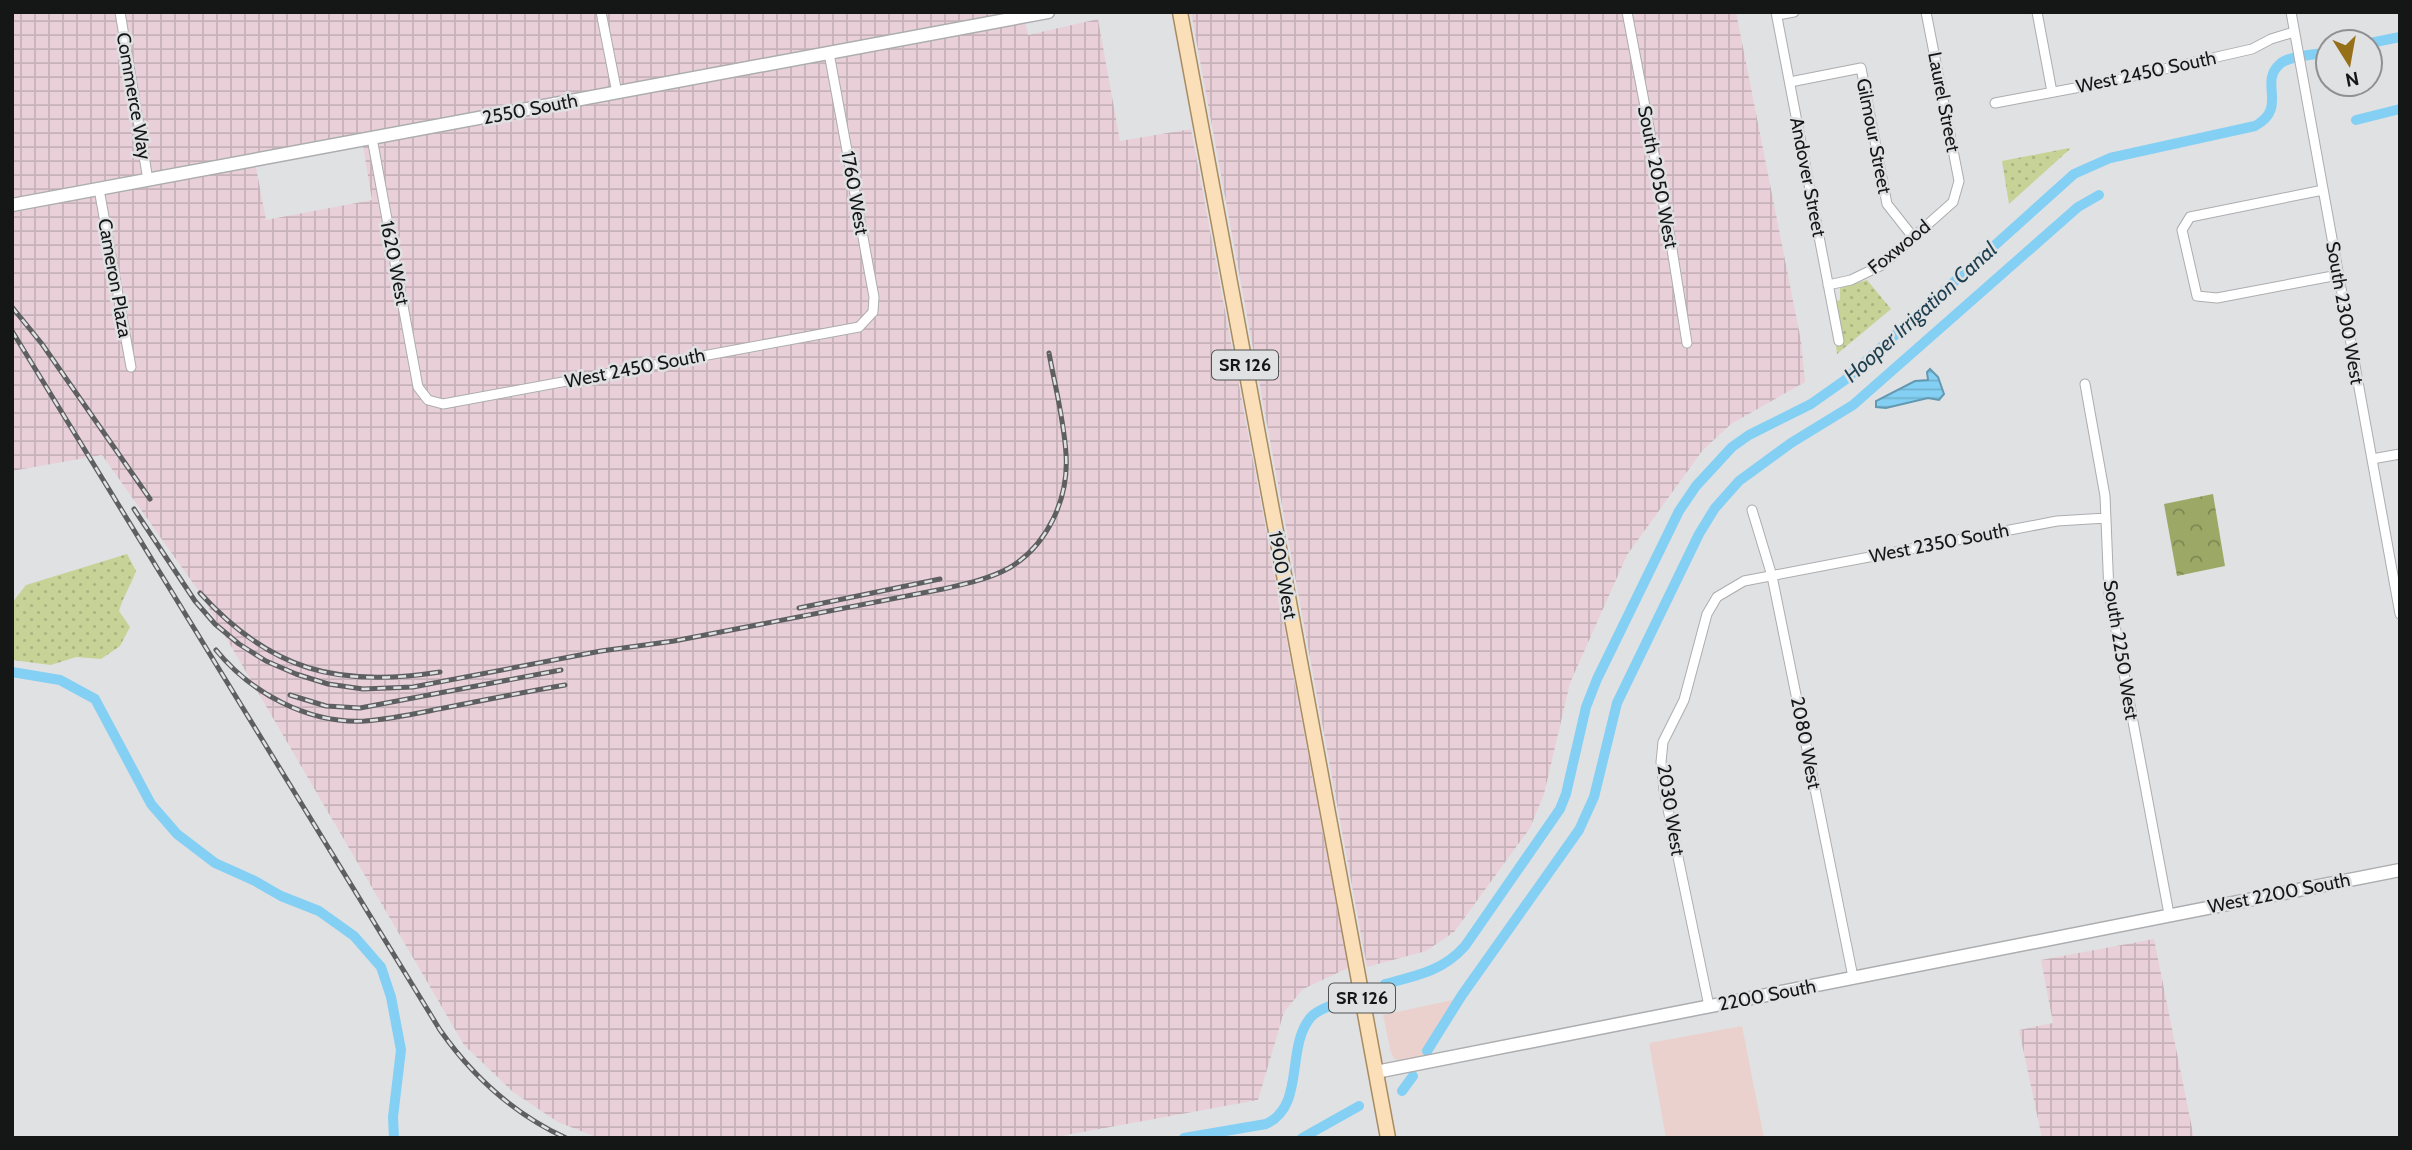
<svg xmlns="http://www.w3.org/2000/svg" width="2412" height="1150" font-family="Cabin,sans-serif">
<defs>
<pattern id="industrial-grid" width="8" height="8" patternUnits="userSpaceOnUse" patternTransform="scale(1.75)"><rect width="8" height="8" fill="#e9d0d8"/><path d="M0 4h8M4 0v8" fill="none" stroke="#c7b2b9"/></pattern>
<pattern id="grass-dots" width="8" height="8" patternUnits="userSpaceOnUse" patternTransform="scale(1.75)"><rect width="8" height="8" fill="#c6d296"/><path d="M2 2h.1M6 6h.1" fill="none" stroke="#a9b481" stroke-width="1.8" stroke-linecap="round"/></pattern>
<pattern id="forest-crowns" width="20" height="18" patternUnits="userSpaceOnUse" patternTransform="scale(1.75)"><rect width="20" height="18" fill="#9ca866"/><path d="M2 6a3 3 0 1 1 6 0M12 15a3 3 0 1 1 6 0" fill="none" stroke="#7e8853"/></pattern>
<pattern id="water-rules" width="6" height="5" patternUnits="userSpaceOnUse" patternTransform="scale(1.75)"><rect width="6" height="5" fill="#84d0f4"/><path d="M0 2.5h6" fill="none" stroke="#71b2d0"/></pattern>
</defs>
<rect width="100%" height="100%" fill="#e0e1e3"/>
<path fill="#ebd1cd" d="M1457 999 1421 1058 1403 1061 1394 1059 1391 1053 1383 1015Z
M1742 1026 1764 1138H1666L1649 1043Z"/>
<path fill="url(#industrial-grid)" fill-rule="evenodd" d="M12 12H1023L1028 35 1098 19 1120 141 1191 129 1348 968 1303 989 1284 1012 1258 1100 1050 1138H599L558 1122 513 1092 464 1045 200 593 102 455 12 471ZM363 146 372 200 266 220 256 167Z
M1191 12H1736L1801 341 1805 382 1731 424 1702 451 1627 555 1570 683 1544 794 1530 828 1454 932 1426 951 1367 967Z
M2154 939 2194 1138H2042L2019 1030 2053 1023 2041 960Z"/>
<path fill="url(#grass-dots)" d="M2069 148 2070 149 2009 204 2002 161Z
M1867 280 1891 309 1837 354 1836 346 1843 344 1844 341 1836 301 1840 300V288Z
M127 554 136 571C131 585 123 597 119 611L130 627 120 646 101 659 76 657 51 665 12 660V603L26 585Z"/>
<path fill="url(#forest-crowns)" d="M2213 494 2225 566 2177 576 2164 504Z"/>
<path fill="url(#water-rules)" stroke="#6398b1" stroke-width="2" d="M1930 369 1938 377 1944 394 1939 400 1928 398 1886 408 1876 407V401L1915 381 1928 380 1927 372Z"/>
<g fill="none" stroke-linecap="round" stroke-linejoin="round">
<path stroke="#84d0f4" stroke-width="10" d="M2370 43 2400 37
M2356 120 2400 109
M12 672 60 680 95 699 151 804 177 834 215 863 255 881 281 896 319 911 354 936 381 967 391 997 401 1050 393 1117 394 1138
M1385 984C1416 976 1443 971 1465 946L1560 809 1566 794 1586 707 1597 679 1679 511 1696 486 1732 447 1749 435 1811 404 1845 380 2074 174 2110 158 2255 126C2289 107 2258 83 2280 64 2290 55 2315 55 2328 52
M1427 1051 1462 995 1579 830 1594 797 1617 703 1699 534 1715 508 1739 481 1791 443 1853 405 2078 207 2099 195
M1402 1091 1413 1076
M1184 1138 1266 1124C1306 1106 1285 1047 1311 1017 1317 1010 1326 1008 1334 1004
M1302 1138 1359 1106"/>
<g stroke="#acadaf" stroke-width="11">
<path id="street" d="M120 12 148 180
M601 12 617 93
M1627 12 1671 243 1687 343
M1776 12 1839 341
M2037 12 2052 92
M2291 12 2400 614
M1777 15 1794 12
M1790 82 1861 68 1887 204 1913 237
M1995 103 2107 82 2252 49 2271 39 2294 32
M372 138 418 387 428 400 443 404 859 327 873 312 874 297 829 53
M99 189 131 367
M2323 190 2190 217 2182 230 2197 296 2217 298 2338 275
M1828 285 1851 280 1882 265 1953 202 1959 181 1926 12
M2085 384 2105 496 2109 593 2169 914
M2372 459 2400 454
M1752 510 1772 576 1853 977
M1709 1006 1664 790 1661 762 1663 742 1684 700 1707 614 1717 597 1744 581 2057 521 2106 518"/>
</g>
<g stroke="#acadaf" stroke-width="15">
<path id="secondary" d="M12 205 1048 12
M1376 1072 2400 870"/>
</g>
<g stroke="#a88b60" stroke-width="17">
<path id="primary" d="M1180 12 1388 1138"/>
</g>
<use href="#street" stroke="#fff" stroke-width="9"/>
<use href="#secondary" stroke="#fff" stroke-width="12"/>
<use href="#primary" stroke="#fadfb8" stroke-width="14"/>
<g stroke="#5e5f60" stroke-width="5">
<path id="rail" d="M12 307 42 344 150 499
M12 331 440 1030C473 1077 514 1114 566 1138
M134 509 195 601 215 624 239 644 266 661 296 674 328 684 363 689 413 687 601 651 674 641 943 589C965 584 989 579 1009 568 1048 545 1069 498 1066 454 1064 420 1055 386 1049 353
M200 593C271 671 338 688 440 672
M799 608 940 579
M216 650C251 693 308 724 365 721 391 719 418 713 444 708 484 700 525 692 565 685
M290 695 326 706 360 708 561 670"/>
</g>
<use href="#rail" stroke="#e0e1e3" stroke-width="2.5" stroke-dasharray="8" stroke-linecap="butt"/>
</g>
<g text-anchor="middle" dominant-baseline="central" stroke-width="5" stroke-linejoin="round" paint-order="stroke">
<g fill="#e0e1e3" stroke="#525354" stroke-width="2">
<rect x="1212" y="350.5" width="66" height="29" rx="5"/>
<rect x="1329" y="983.5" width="66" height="29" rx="5"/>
</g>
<g font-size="18" font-weight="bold" fill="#151616">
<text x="1245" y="365">SR 126</text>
<text x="1362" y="998">SR 126</text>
</g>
<g font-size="19" fill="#151616" stroke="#e0e1e3">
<text transform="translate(2146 72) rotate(-12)">West 2450 South</text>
<text transform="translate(134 96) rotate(80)">Commerce Way</text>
<text transform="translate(1944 102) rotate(79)">Laurel Street</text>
<text transform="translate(530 109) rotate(-11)">2550 South</text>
<text transform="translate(1874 136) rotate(79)">Gilmour Street</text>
<text transform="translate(1658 177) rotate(79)">South 2050 West</text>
<text transform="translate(1808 177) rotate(79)">Andover Street</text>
<text transform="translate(855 193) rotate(80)">1760 West</text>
<text transform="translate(1899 247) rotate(-39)">Foxwood</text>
<text transform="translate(395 263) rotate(79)">1620 West</text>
<text transform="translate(115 278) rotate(80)">Cameron Plaza</text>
<text transform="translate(2345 313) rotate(80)">South 2300 West</text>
<text transform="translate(635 368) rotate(-11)">West 2450 South</text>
<text transform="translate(1939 543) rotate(-11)">West 2350 South</text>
<text transform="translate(1283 575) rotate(80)">1900 West</text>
<text transform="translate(2121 650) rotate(81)">South 2250 West</text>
<text transform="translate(1806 743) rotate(79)">2080 West</text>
<text transform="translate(1671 810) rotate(81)">2030 West</text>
<text transform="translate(2279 893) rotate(-11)">West 2200 South</text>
<text transform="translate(1767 995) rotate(-11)">2200 South</text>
</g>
<g font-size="21" font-style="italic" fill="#1d3f4f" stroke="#e0e1e3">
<text transform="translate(1920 312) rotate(-42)">Hooper Irrigation Canal</text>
</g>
</g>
<rect width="2412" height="1150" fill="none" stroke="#151616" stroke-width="28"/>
<g transform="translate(2349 63) rotate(169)"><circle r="33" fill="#e0e1e3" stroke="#8f9091" stroke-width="2"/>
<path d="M0-5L12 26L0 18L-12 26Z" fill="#966f19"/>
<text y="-10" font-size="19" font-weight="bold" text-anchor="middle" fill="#151616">N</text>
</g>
</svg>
